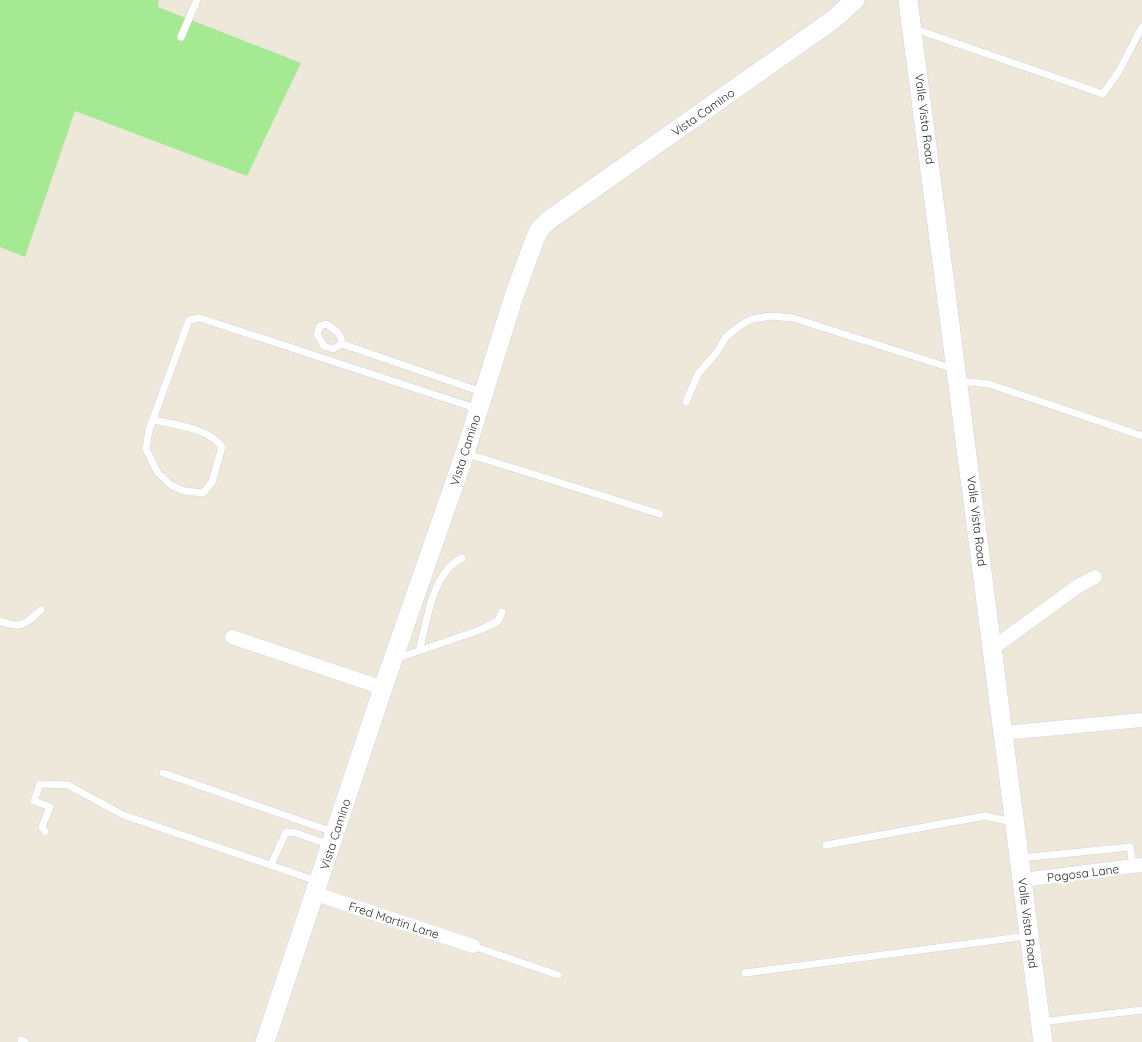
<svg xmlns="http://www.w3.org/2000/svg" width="1142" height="1042" font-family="Quicksand,sans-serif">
<rect width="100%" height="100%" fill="#eee8da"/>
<path fill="#a5e992" d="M0 0H159L158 7 301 63 247 176 75 111 25 257 0 247Z"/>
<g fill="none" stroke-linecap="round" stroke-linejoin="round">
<g stroke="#d0d1e4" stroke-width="8">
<path id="lane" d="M915 29 1103 94 1119 71 1142 27
M181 37 197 0
M342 344 333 349 324 346 317 334 320 326 326 324C334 329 342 334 342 344L482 392
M959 381 989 384 1142 436
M686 402 698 374 717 352 726 337 741 325 752 319 771 316 793 318 954 369
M154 420C176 425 208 428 222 447L212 482 203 493 184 491 171 485 158 473 146 449 149 430 189 320 200 318 478 409
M465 453 660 514
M0 621C21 629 25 625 41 610
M419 651C427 622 432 572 462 558
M395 659 480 630 498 621 502 612
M163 773 333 832
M45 832 42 827 50 807 34 801 40 784 68 785 123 815 317 881
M826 845 985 816 1012 822
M1021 858 1130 847 1133 866
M271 865 286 832 296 833 330 845
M473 946 558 975
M745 973 1027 936
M1041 1022 1142 1010
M21 1040 25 1042"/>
</g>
<g stroke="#d0d1e4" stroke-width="15">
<path id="street" d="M232 637 383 688
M993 648 1078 586 1095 577
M1004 733 1142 720
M1023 880 1142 865
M316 894 473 946"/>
</g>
<g stroke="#d0d1e4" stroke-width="20">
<path id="secondary" d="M908 0 1043 1042
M265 1042 383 688 465 453 513 299 533 244 539 230 549 220 834 19 855 0"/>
</g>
<use href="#lane" stroke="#fff" stroke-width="7"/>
<use href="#street" stroke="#fff" stroke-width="14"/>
<use href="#secondary" stroke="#fff" stroke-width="19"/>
</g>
<g text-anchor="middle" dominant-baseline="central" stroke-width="5" stroke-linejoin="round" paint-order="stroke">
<g font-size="12" fill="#2a2a2a" stroke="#fff">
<text transform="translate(703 112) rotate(-35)">Vista Camino</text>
<text transform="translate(925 119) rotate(83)">Valle Vista Road</text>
<text transform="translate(465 450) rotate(-72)">Vista Camino</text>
<text transform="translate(977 521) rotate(83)">Valle Vista Road</text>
<text transform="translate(335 834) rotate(-72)">Vista Camino</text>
<text transform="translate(1083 873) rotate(-7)">Pagosa Lane</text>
<text transform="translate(394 920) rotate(18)">Fred Martin Lane</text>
<text transform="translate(1028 923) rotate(83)">Valle Vista Road</text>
</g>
</g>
</svg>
